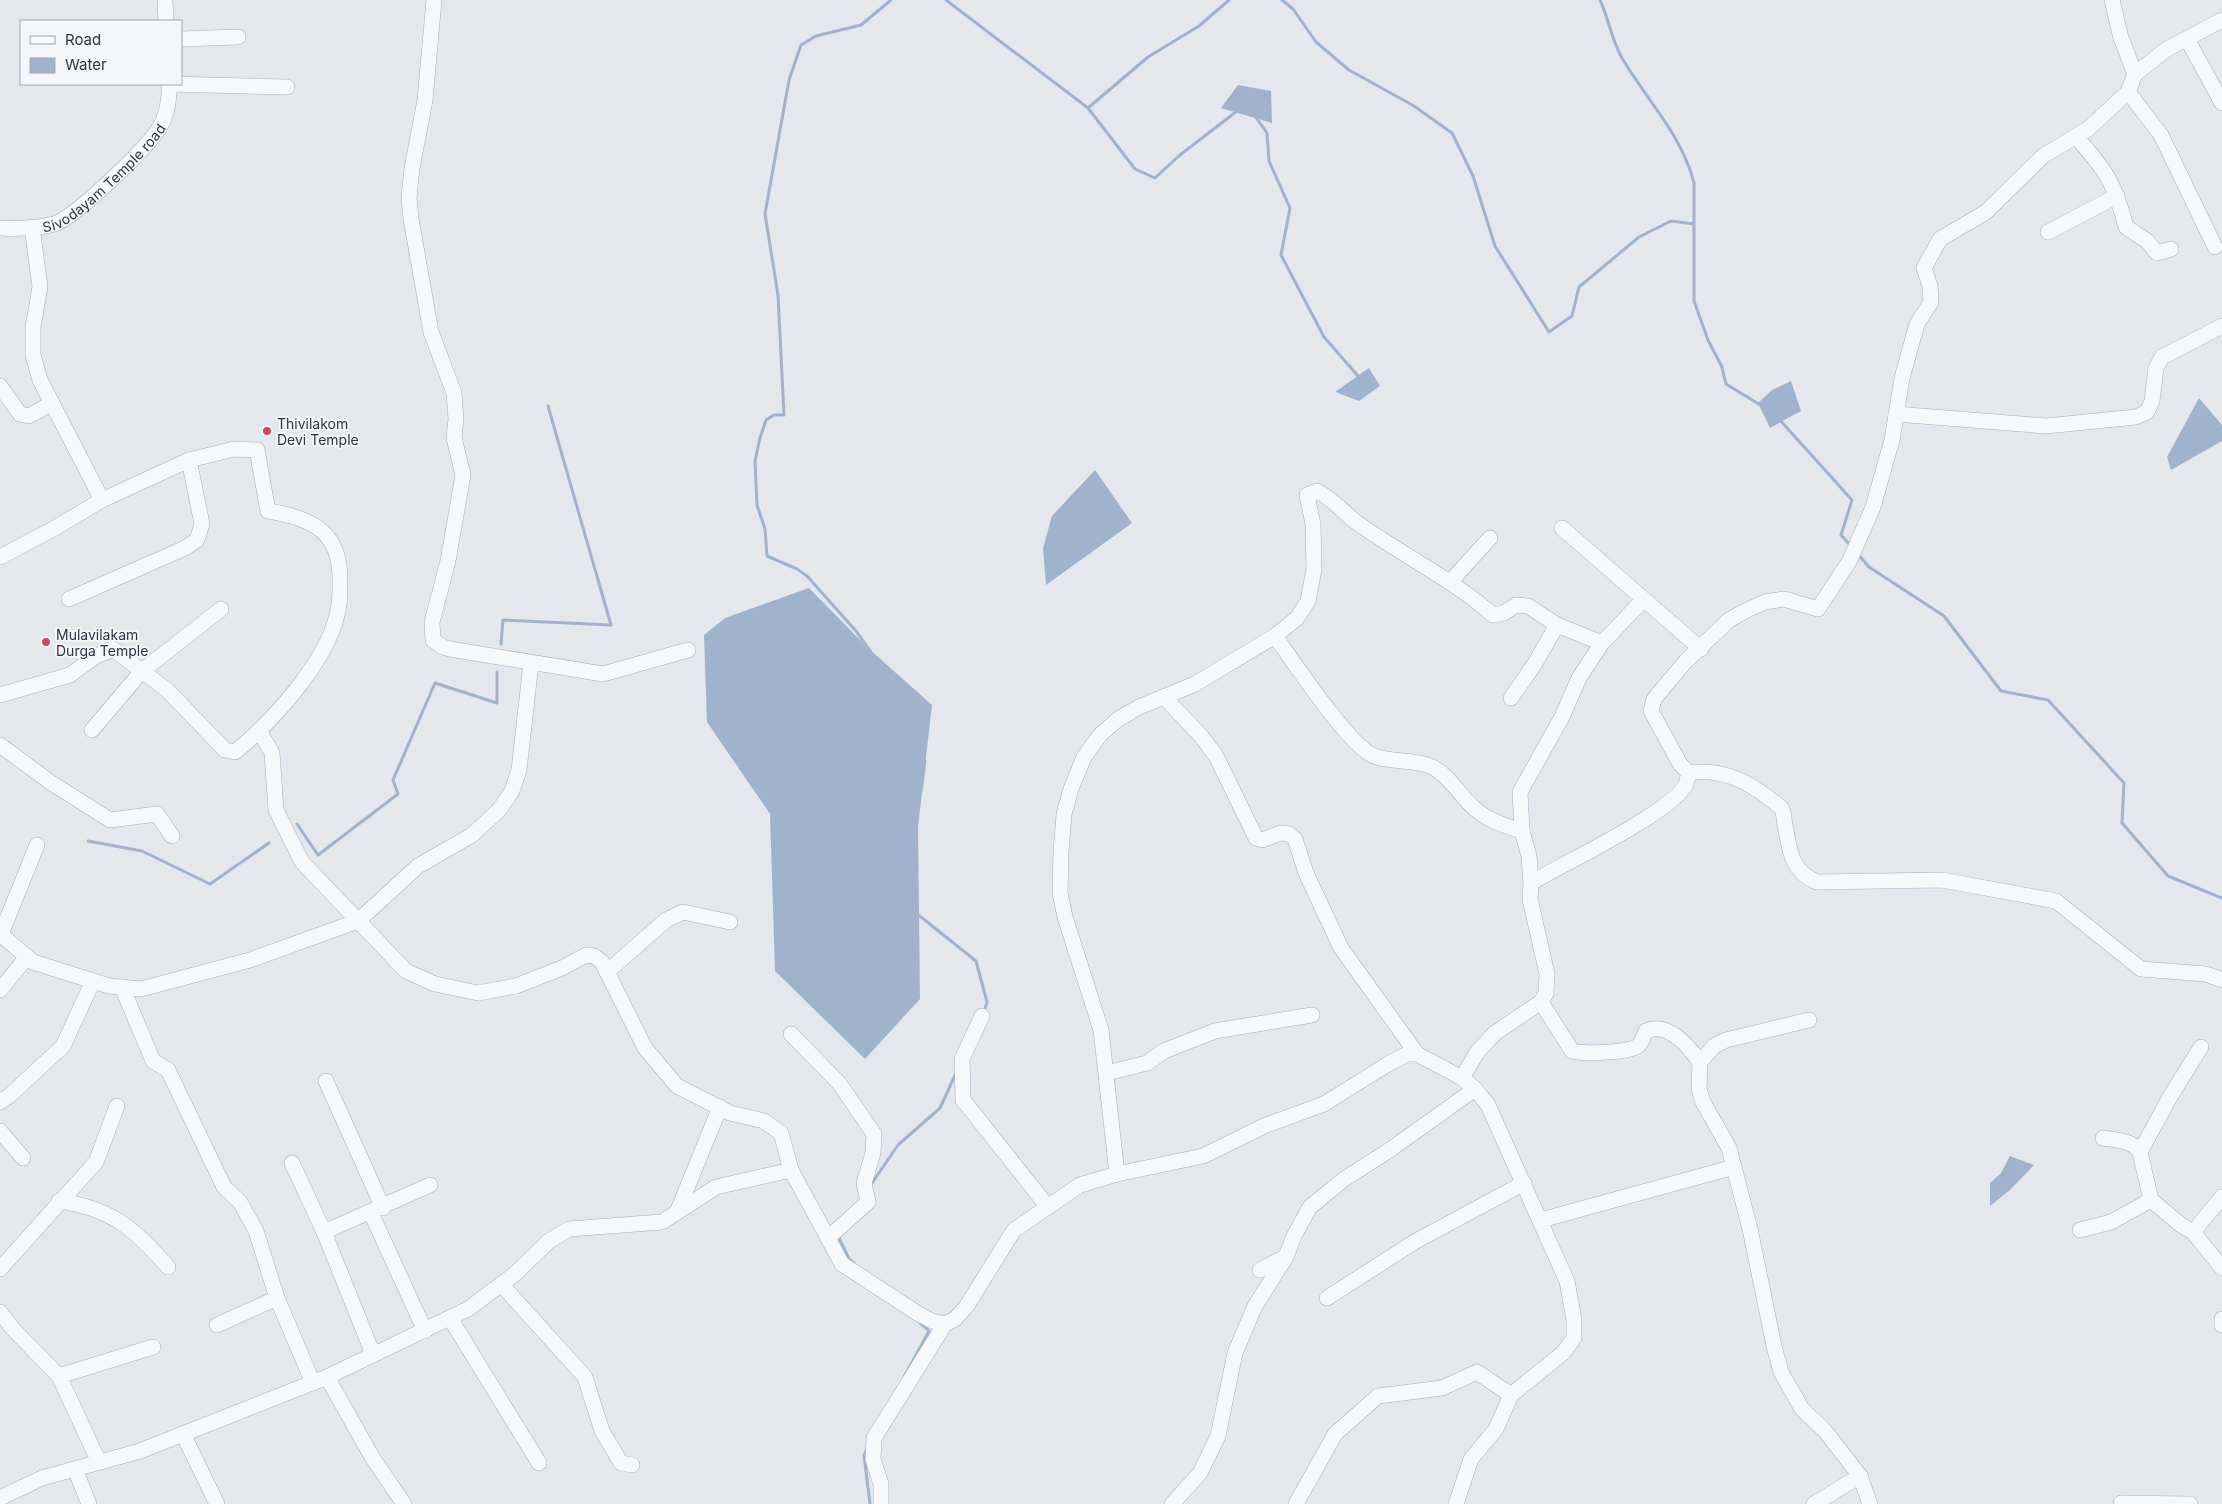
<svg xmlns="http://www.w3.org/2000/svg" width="2222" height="1504" font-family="Inter,sans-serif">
<rect width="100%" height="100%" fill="#e4e7ec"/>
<path fill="#9fb4cc" d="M1238 85 1271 91 1272 123 1221 108Z
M1369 368 1380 386 1359 401 1335 392Z
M1791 381 1801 411 1770 428 1758 403 1772 390Z
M2199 398 2222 425V441L2171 470 2167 457Z
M1095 470 1132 523 1046 585 1043 548 1052 516Z
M809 588 868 648 932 705 918 827 920 999 865 1059 775 971 770 814 707 722 704 635 725 618Z
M2010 1156 2034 1165 2010 1190 1990 1206V1183L2001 1173Z"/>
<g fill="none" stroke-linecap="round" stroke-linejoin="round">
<path stroke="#9fb4cc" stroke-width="3" d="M946 0 1088 108 1148 57 1199 26 1229 0
M1282 0 1293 9 1316 42 1349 70 1414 106 1452 133 1473 176 1495 246 1549 332 1572 316 1579 287 1639 237 1671 221 1694 224
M1600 0C1609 19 1611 39 1622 58 1646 99 1682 135 1694 183V301L1708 340 1722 367 1726 384 1762 406
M1088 108 1135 169 1155 178 1180 155 1237 111
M1255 116 1267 133 1269 161 1290 208 1281 255 1324 337 1358 376
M1779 419 1852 500 1841 535 1851 546
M1857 553 1869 567 1944 616 2001 691 2048 700 2124 783 2122 823 2168 876 2222 898
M501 644 503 620 611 625 548 406
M871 652 856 631 807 576 797 569 767 556 765 529 757 505 755 461 760 438 766 420 774 415H784L778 295 765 214 789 80 801 45 816 36 861 25 891 0
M921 792 925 761
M297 824 318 855 398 794 393 780 435 683 497 703V672
M88 841 142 851 210 884 269 843
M916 913 976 961 987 1002 984 1012
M870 1186 898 1145 940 1108 957 1071
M838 1236 849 1259 854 1263
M904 1377 929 1331 919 1322
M867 1449 864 1455 870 1504"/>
<g stroke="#a9aeb7" stroke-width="16">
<g id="minor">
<path d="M165 0 166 21"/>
<path d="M434 0 425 100 412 168 409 197 411 219 431 332 454 393 456 419 454 438 463 475 448 561 432 622 433 640 443 647 450 649 603 674 688 650"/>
<path d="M2112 0 2121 38 2135 74"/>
<path d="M181 39 238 37"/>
<path d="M2187 39 2222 103"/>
<path d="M169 84 287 87"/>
<path d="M2128 92 2161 135 2215 247"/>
<path d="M2076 137C2106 170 2115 184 2126 227L2147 241 2157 253 2171 249"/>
<path d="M32 227 40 287 33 327V355L40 380 102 500"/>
<path id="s1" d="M0 228C14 229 45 228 57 223 79 213 150 146 161 125 167 114 170 96 169 84"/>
<path d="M2048 232 2117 196"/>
<path d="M0 386 20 414 29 416 52 403"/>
<path d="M1896 414 2046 426 2136 417 2147 412 2152 401 2156 368 2162 357 2222 326"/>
<path d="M1562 528 1701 649"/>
<path d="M0 557 55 528 102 500 189 460 234 449 257 450 268 511C313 518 341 532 340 582 340 589 340 597 339 605 332 657 274 720 235 752L225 750 167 690 113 649 96 656 70 675 0 695"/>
<path d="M1450 582 1490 538"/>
<path d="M69 599 185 548 197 540 202 524 189 460"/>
<path d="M1275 636C1293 661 1350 747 1374 756 1392 763 1419 759 1434 768 1449 776 1459 794 1472 806 1486 820 1503 825 1522 831"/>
<path d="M1164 697 1201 736 1216 756 1256 838 1262 840 1281 833 1289 834 1295 839 1306 873 1341 948 1417 1054 1462 1078"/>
<path d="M1511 698 1534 665 1557 625"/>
<path d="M92 730 142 671 221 609"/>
<path d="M260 732 272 753 276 810 302 862 406 971 435 984 478 993 516 986 562 968 586 955 594 956 602 962 645 1048 677 1086 730 1113 764 1121 781 1133 791 1170"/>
<path d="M0 745 50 782 110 820 157 814 172 836"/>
<path d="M1689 773C1720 768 1746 780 1770 799 1774 802 1780 806 1782 809 1784 813 1784 820 1785 825 1790 850 1790 871 1817 882L1942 880 2056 901 2141 969 2206 974 2222 980"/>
<path d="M1531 883 1529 856 1522 831 1520 792 1562 717 1579 678 1602 643 1643 600"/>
<path d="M0 934 33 962 109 986 141 989 250 960 358 921 418 866 472 835 499 810 512 791 519 770 531 663"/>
<path d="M1 934 37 845"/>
<path d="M607 972 666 920 683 912 730 922"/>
<path d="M122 987 153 1061 168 1070 224 1187 240 1202 256 1231 277 1298"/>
<path d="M0 990 27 957"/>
<path d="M1541 1002 1572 1051C1583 1054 1632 1053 1639 1045 1642 1042 1644 1035 1646 1031 1668 1021 1688 1046 1700 1062"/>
<path d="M982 1016 962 1059 963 1100 1048 1207"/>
<path d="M1809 1020 1726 1040 1714 1046 1700 1062 1699 1089 1703 1102 1729 1148 1750 1229 1774 1346 1781 1372 1802 1409 1825 1431 1860 1476 1870 1504"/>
<path d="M791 1034 839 1083 874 1134 873 1153 864 1183 868 1202 828 1238"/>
<path d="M1107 1073 1147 1063 1164 1051 1215 1031 1312 1015"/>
<path d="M326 1081 383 1208"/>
<path d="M0 1102 9 1096 63 1046 93 981"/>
<path d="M0 1131 23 1158"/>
<path d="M2103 1138C2116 1140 2132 1140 2140 1152L2151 1200 2181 1225 2193 1232"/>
<path d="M2140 1152 2170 1097 2201 1047"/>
<path d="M292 1163 324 1232 373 1354"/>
<path d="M1117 1174 1101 1030 1065 917 1060 893 1061 852 1064 814 1071 789 1084 757 1100 735 1117 720 1139 707 1195 684 1275 636 1297 618 1308 601 1314 569 1313 524 1307 495 1317 491C1332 498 1343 512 1356 522 1400 554 1451 578 1493 615L1504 613 1516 605 1528 606 1557 625 1602 643"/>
<path d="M2222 1197 2193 1232 2222 1268"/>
<path d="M59 1201C111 1208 135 1229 168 1267"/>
<path d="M678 1210 720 1107"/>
<path d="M371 1213 425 1331"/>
<path d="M1541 1220 1734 1167"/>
<path d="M2080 1230 2111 1222 2151 1200"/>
<path d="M324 1232 430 1185"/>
<path d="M0 1269 96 1162 117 1106"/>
<path d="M1260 1270 1285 1257"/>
<path d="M501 1284 585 1377 602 1431 621 1463 632 1465"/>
<path d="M1327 1298 1416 1241 1524 1183"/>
<path d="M0 1312 13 1329 59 1376"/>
<path d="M450 1318 539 1463"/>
<path d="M2222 1319V1325"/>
<path d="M217 1325 277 1298 313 1383"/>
<path d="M327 1377 372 1457 404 1504"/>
<path d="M183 1434 217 1504"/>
<path d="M99 1462 59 1376 153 1347"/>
<path d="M75 1469 89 1504"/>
<path d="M0 1498 42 1478 140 1451 327 1377 468 1309 515 1274 549 1241 569 1229 662 1222 716 1187 791 1170 842 1264 917 1313 932 1321 945 1324 955 1319 966 1307 1014 1230 1080 1185 1117 1174 1203 1156 1264 1126 1324 1104 1388 1064 1407 1054H1417"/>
<path d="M2121 1503 2190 1504"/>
<path d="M881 1504V1484L873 1459 874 1438 945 1324"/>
<path d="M1172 1504 1200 1473 1218 1436 1235 1353 1255 1306 1286 1257 1294 1236 1310 1207 1343 1180 1391 1149 1475 1089"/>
<path d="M1296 1504 1335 1434 1378 1396 1442 1388 1477 1372 1511 1395"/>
<path d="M1456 1504 1471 1459 1496 1429 1511 1395 1563 1353 1574 1338V1320L1567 1281 1561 1268 1488 1105 1475 1089 1462 1078 1478 1051 1495 1033 1541 1002 1546 993 1547 974 1530 899 1531 883C1562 864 1673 812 1686 784 1687 781 1688 776 1689 773L1680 764 1651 711 1654 699 1686 661 1729 620 1747 610 1765 602 1784 599 1818 609 1850 560 1873 507 1892 440 1902 378 1917 324 1931 302 1930 286 1924 268 1940 239 1986 212 2043 156 2088 129 2128 92 2135 74 2167 49 2222 20"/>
<path d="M1814 1504 1860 1476"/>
</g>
</g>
<use href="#minor" stroke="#f7f8fa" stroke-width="15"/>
</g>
<g fill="#d1495b" stroke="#f4f6f9" stroke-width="2">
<circle cx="267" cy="431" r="5"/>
<circle cx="46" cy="642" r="5"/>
</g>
<g text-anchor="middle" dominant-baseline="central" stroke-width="4" stroke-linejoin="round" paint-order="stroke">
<g font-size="14" fill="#2b3445" stroke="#f4f6f9">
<text stroke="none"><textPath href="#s1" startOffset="122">Sivodayam Temple road</textPath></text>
</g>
<g font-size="14" fill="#2b3445" stroke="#f4f6f9" text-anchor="start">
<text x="277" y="423">Thivilakom<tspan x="277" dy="16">Devi Temple</tspan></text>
<text x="56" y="634">Mulavilakam<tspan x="56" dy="16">Durga Temple</tspan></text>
</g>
</g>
<rect x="20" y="20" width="162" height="65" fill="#f4f6f9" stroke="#a4a8b1"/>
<rect x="30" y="36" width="25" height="8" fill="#f7f8fa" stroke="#a4a8b1"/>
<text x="65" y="45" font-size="15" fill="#2b3445">Road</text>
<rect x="30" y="58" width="25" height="15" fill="#9fb4cc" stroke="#a4a8b1"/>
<text x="65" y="70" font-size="15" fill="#2b3445">Water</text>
</svg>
